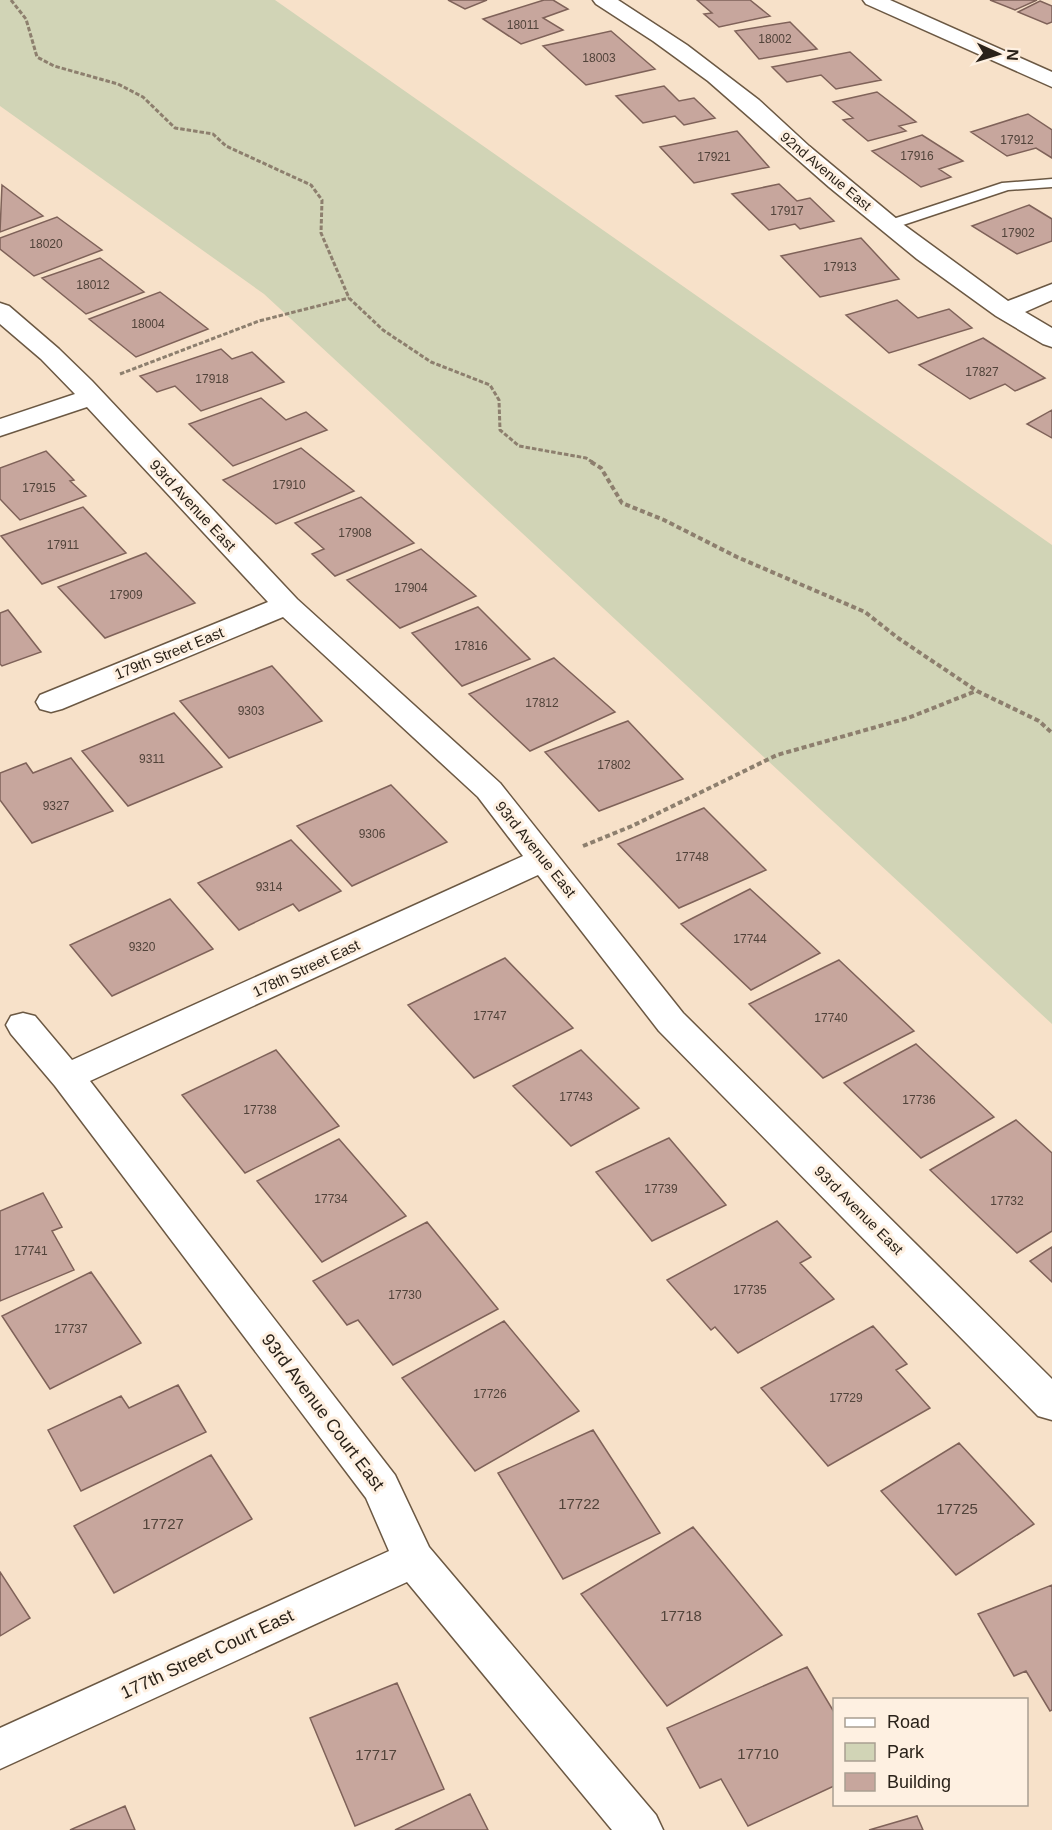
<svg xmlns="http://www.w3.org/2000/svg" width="1052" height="1830" font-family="Helvetica,sans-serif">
<rect width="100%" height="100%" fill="#f7e1c9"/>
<path fill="#d1d4b6" d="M0 0H275L1052 545V1024L264 294 0 106Z"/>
<path fill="#c7a69d" stroke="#7f6259" stroke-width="1.5" d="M448 0H487L465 9Z
M544 0H553L568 9 543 18 563 30 521 44 483 19Z
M697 0H750L770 16 719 27 704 14 712 13Z
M990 0H1037L1015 10Z
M1040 1 1052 6V22L1047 24 1018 12Z
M790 22 817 49 759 59 735 31Z
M611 31 655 69 586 85 543 46Z
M850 52 881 80 836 89 821 75 787 82 772 67Z
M664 86 679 101 694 98 715 118 684 125 675 116 643 123 616 96Z
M877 92 916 122 899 126 906 131 868 141 843 120 853 118 833 102Z
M1028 114 1052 130V158L1036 148 1007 156 971 132Z
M737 131 769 167 694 183 660 147Z
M922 135 963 161 939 169 951 177 921 187 872 151Z
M779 184 797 201 810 198 834 221 800 229 795 224 769 230 732 194Z
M2 185 43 216 0 232Z
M1029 205 1052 219V241L1017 254 972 226Z
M57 217 102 250 34 276 0 249V238Z
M861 238 899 279 820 297 781 256Z
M100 258 144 292 86 314 42 278Z
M160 292 208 329 136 357 89 319Z
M897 300 918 318 949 309 972 328 889 353 846 315Z
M983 338 1045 378 1015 391 1005 384 970 399 919 365Z
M221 349 232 359 252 352 284 382 201 411 175 386 157 392 140 376Z
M261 398 286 420 306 412 327 430 233 466 189 424Z
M1052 410V438L1027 424Z
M301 448 354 491 276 524 223 480Z
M46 451 74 480 70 481 86 496 20 520 0 499V468Z
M361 497 414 543 335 576 312 554 324 549 295 523Z
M83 507 126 553 42 584 1 536Z
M421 549 476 596 400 628 347 580Z
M146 553 195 603 105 638 58 587Z
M478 607 530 659 462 686 412 633Z
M8 610 41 652 2 666 0 664V613Z
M554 658 615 712 530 751 469 694Z
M272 666 322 721 229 758 180 701Z
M174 713 222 767 128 806 82 751Z
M628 721 683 779 599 811 545 752Z
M71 758 113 811 32 843 0 800V773L26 763 33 773Z
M391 785 447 842 352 886 297 826Z
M704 808 766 870 679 908 618 844Z
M291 840 341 891 299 911 293 904 239 930 198 883Z
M750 889 820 953 751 990 681 924Z
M170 899 213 949 112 996 70 945Z
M505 958 573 1028 474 1078 408 1005Z
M839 960 914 1031 823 1078 749 1004Z
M916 1044 994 1117 921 1158 844 1083Z
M276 1050 339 1126 245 1173 182 1095Z
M581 1050 639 1108 571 1146 513 1086Z
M1016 1120 1052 1153V1231L1017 1253 930 1170Z
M669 1138 726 1205 652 1241 596 1172Z
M339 1139 406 1216 322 1262 257 1181Z
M43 1193 62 1227 52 1231 74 1270 0 1301V1211Z
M777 1221 811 1257 800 1263 834 1299 738 1353 715 1327 711 1330 667 1280Z
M427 1222 498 1309 393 1365 358 1320 347 1325 313 1281Z
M1052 1247V1282L1030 1261Z
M91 1272 141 1343 50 1389 2 1316Z
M504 1321 579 1411 475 1471 402 1378Z
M873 1326 907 1364 896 1370 930 1408 828 1466 761 1388Z
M178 1385 206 1432 81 1491 48 1430 121 1396 129 1408Z
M593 1430 660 1533 563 1579 498 1473Z
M959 1443 1034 1524 956 1575 881 1491Z
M211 1455 252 1519 114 1593 74 1526Z
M693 1527 782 1635 667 1706 581 1594Z
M0 1572 30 1618 0 1636Z
M1052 1585V1710L1050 1711 1026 1671 1014 1676 978 1614Z
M807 1667 834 1712V1786L748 1826 721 1779 700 1788 667 1728Z
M397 1683 444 1789 355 1826 310 1718Z
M470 1794 488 1830H395Z
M125 1806 135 1830H70Z
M917 1816 923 1830H869Z"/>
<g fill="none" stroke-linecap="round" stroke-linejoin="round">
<g stroke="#6b5843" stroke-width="3">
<path id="service" d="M1052 179V187L1008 190 894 228 889 229 882 225 884 222 1002 183Z"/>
</g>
<g stroke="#6b5843" stroke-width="3">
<path id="minor" d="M593 0H618L687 45 759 100 809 146 904 225 1008 301 1052 284V300L1025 312 1052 328V347L1043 344 996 316 917 259 829 187 708 81 653 41 596 4Z
M0 303 9 306 59 349 92 381 297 599 500 783 683 1013 1052 1379V1420L1038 1416 659 1031 538 875 90 1081 395 1475 429 1547 656 1815 663 1830H612L407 1582 0 1769V1728L389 1551 366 1498 55 1086 11 1034 6 1025 11 1016 23 1013 35 1016 72 1060 523 856 478 797 283 617 62 709 51 712 40 709 36 702 40 695 268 602 87 407 0 436V419L75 394 41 359 0 324Z"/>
</g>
<g stroke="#6b5843" stroke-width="3">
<path id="tertiary" d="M863 0H890L1052 72V87L866 4Z"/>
</g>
<path stroke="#8d7f6e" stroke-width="3" stroke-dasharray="4.5 2" stroke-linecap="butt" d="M11 0 26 19 37 57 54 66 118 84 143 97 175 128 213 134 226 146 311 185 322 200 321 233 349 298 383 330 431 362 490 385 499 400 500 430 519 446 586 458 594 463
M120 374 259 321 349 298"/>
<path stroke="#8d7f6e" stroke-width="4" stroke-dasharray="5 3" stroke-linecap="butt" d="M591 462 601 468 622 503 664 520 737 557 865 612 898 638 977 691 1039 721 1052 733
M583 846 632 826 777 755 908 718 976 691"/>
<use href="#service" fill="#fff" fill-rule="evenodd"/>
<use href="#minor" fill="#fff" fill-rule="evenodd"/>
<use href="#tertiary" fill="#fff" fill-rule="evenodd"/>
</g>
<g text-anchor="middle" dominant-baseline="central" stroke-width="6" stroke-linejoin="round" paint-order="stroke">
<g font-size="12" fill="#51433a">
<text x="523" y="25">18011</text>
<text x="775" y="39">18002</text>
<text x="599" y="58">18003</text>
<text x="1017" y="140">17912</text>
<text x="917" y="156">17916</text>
<text x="714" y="157">17921</text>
<text x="787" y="211">17917</text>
<text x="1018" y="233">17902</text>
<text x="46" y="244">18020</text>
<text x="840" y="267">17913</text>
<text x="93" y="285">18012</text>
<text x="148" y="324">18004</text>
<text x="982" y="372">17827</text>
<text x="212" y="379">17918</text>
<text x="289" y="485">17910</text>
<text x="39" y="488">17915</text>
<text x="355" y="533">17908</text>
<text x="63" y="545">17911</text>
<text x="411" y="588">17904</text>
<text x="126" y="595">17909</text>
<text x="471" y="646">17816</text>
<text x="542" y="703">17812</text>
<text x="251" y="711">9303</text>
<text x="152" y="759">9311</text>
<text x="614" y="765">17802</text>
<text x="56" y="806">9327</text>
<text x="372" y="834">9306</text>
<text x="692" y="857">17748</text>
<text x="269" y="887">9314</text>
<text x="750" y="939">17744</text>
<text x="142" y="947">9320</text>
<text x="490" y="1016">17747</text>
<text x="831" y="1018">17740</text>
<text x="576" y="1097">17743</text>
<text x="919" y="1100">17736</text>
<text x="260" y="1110">17738</text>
<text x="661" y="1189">17739</text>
<text x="331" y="1199">17734</text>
<text x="1007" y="1201">17732</text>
<text x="31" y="1251">17741</text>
<text x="750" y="1290">17735</text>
<text x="405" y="1295">17730</text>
<text x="71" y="1329">17737</text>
<text x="490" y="1394">17726</text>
<text x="846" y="1398">17729</text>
</g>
<g font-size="14" fill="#2a2219" stroke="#fef0e1">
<text transform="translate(826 171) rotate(40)">92nd Avenue East</text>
</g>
<g font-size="15" fill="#2a2219" stroke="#fef0e1">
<text transform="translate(193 505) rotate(47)">93rd Avenue East</text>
<text transform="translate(169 653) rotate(-22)">179th Street East</text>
<text transform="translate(536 849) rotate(51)">93rd Avenue East</text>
<text transform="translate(306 968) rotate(-25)">178th Street East</text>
<text transform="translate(859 1210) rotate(45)">93rd Avenue East</text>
</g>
<g font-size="15" fill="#51433a">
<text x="579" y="1503">17722</text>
<text x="957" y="1508">17725</text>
<text x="163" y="1523">17727</text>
<text x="681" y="1615">17718</text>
<text x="758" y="1753">17710</text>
<text x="376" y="1754">17717</text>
</g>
<g font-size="18" fill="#2a2219" stroke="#fef0e1">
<text transform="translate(323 1412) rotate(53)">93rd Avenue Court East</text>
<text transform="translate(207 1654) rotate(-25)">177th Street Court East</text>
</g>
</g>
<rect x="833" y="1698" width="195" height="108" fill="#fef0e1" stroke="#a99e91" stroke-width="1.5"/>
<rect x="845" y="1718" width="30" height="9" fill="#ffffff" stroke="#a99e91" stroke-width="1.5"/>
<text x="887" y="1728" font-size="18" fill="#2a2219">Road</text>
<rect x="845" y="1743" width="30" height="18" fill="#d1d4b6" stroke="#a99e91" stroke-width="1.5"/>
<text x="887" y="1758" font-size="18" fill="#2a2219">Park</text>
<rect x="845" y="1773" width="30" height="18" fill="#c7a69d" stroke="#a99e91" stroke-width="1.5"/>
<text x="887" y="1788" font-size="18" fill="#2a2219">Building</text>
<g transform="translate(998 54) rotate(94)" stroke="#fef0e1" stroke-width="4.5" paint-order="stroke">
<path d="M0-4.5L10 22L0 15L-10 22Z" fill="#2a2219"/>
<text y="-9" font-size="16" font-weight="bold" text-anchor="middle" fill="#2a2219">N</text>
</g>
</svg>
